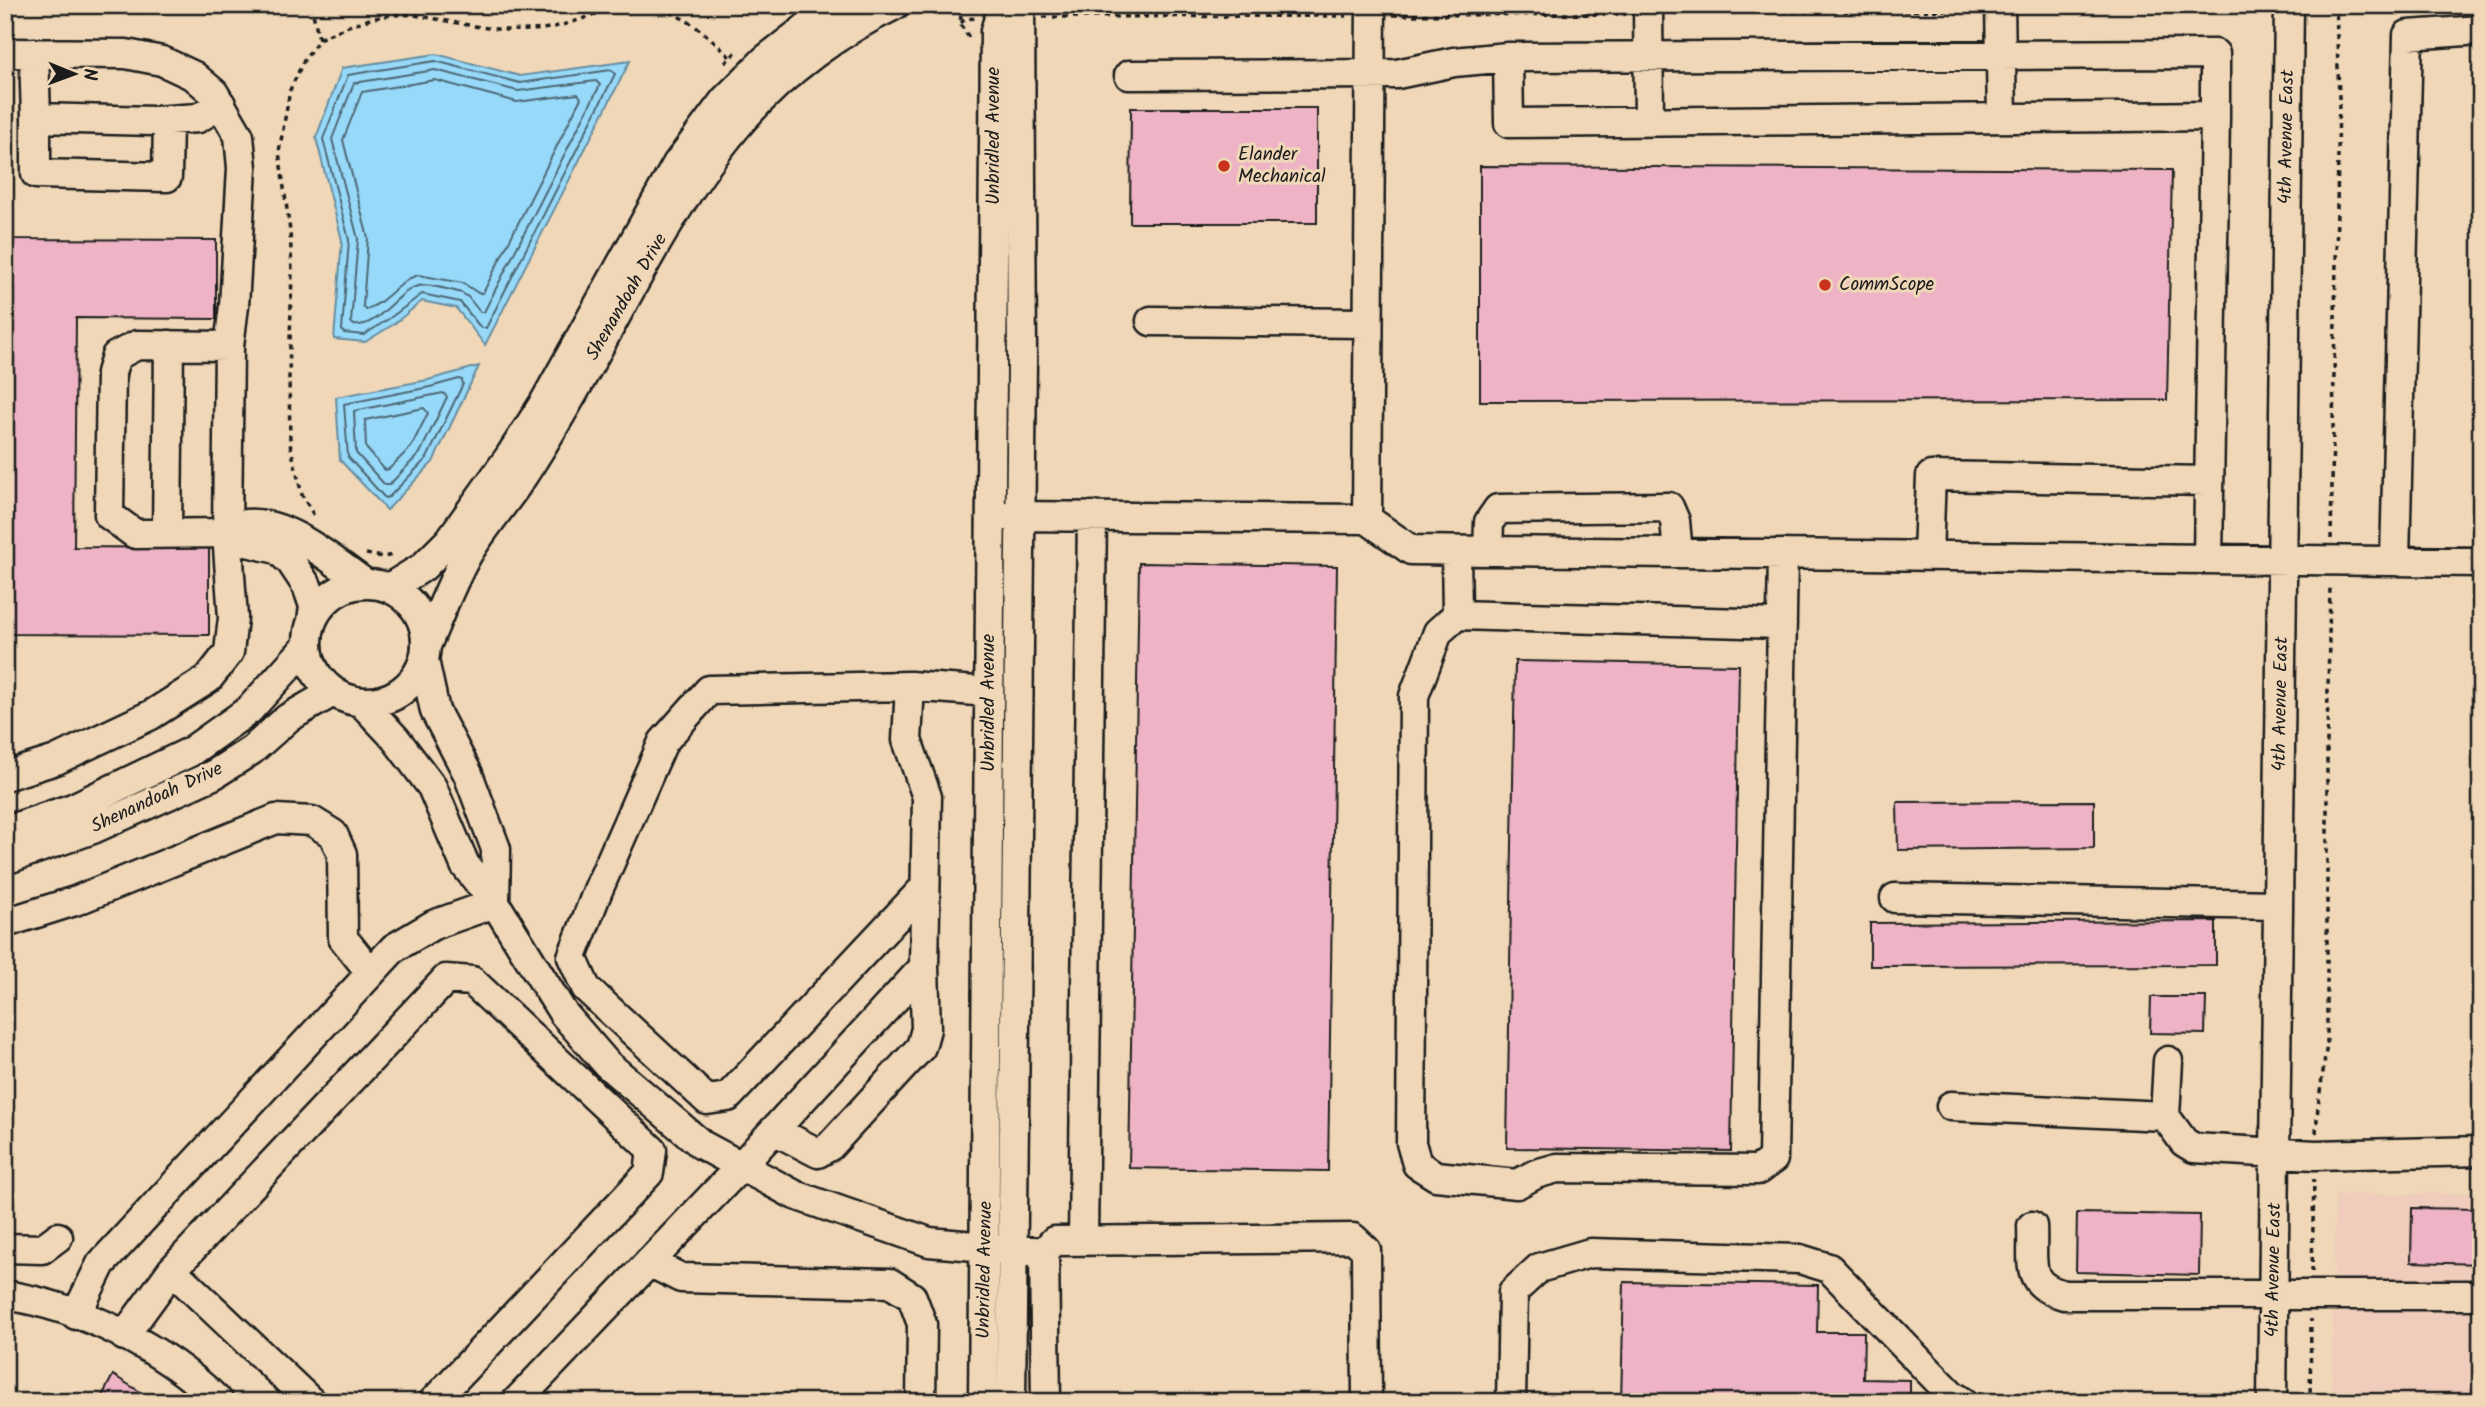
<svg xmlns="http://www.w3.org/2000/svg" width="2486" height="1407" font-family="Kalam,sans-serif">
<rect width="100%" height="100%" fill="#efd7b7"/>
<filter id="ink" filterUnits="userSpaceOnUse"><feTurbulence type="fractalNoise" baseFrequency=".0143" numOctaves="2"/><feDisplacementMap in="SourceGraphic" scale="14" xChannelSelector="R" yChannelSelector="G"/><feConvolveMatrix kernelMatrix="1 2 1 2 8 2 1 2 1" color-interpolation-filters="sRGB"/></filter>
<g filter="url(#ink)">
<path fill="#efccbb" d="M2481 1193V1402H2332L2335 1195Z"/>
<path fill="#97d9f9" stroke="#668da1" stroke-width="2" d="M436 54 520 76 630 61 485 345 456 308 422 301 394 324 365 342 334 339 342 240 316 138 342 68Z
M479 366 433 462 387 510 340 460 336 397 428 380Z"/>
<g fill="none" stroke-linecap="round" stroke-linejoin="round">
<path stroke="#4d6874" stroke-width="2" d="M435 61 520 83 611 70 615 74 486 328H481L460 302 422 294 390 318 364 335 344 333 342 330 349 240 323 139 348 75Z
M435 70 518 91 596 81 600 85 484 312H480L468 297 462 293C450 290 430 283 418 286 397 291 379 328 354 325L351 322 358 239 332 139 354 83Z
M435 80 517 102 578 94 581 98 483 293H478L463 283 418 275 408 279 379 303 366 310 363 306 368 238 343 140 362 92Z
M459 379 462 380 463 384 427 458 389 497 385 498 348 457 344 404 430 387Z
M443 393 447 397 420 453 389 485H385L356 453 354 411Z
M424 408 428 413 411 447 389 469 385 470 366 448 365 420Z"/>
</g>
<path fill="#eeb4c5" stroke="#1c1c1c" stroke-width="2" d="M5 90H10L9 239 216 240V319L76 318 74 547 209 548V635L5 634Z
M1131 108H1317V223H1130Z
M1480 166 2172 170 2167 400 1480 401Z
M1139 563 1337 566 1328 1171 1129 1168Z
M1515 661 1739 665 1731 1151 1507 1148Z
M2094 801V848L1898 850 1897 802Z
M2216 921V965L1870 966V923Z
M2151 997H2206L2205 1034 2150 1033Z
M2412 1208 2481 1209V1264L2411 1262Z
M2077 1213 2200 1215 2199 1275 2076 1272Z
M1624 1282 1818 1285 1817 1332H1864L1863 1379 1910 1380V1402H1621Z
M113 1375 142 1393 154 1402H99Z"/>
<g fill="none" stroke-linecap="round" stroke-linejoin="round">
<g stroke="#1c1c1c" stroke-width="33">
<path id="minor" d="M1371 5 1367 519 1411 550 2481 562
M1648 5 1649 121
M2000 5 2002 118
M5 53 126 54 162 61 194 76 214 93 239 136 242 168 234 306 229 346 227 533 233 618 229 652 208 679 151 715 56 760 5 776
M34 53 36 118 154 121 198 118 221 104
M2215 54V116L1509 123 1508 57Z
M1129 75 1397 74 1454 62 1508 57
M36 118V174L167 177 168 120
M1151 321 1368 323
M229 346 137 345 116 356 111 373 109 515 135 534 227 533 247 542 277 549 291 562 307 586 314 606 312 621
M1002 516 1367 519
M167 533 169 345
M227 533C233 530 240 524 246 524 287 520 334 562 366 584
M1456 551 1457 615 1438 632 1414 696 1411 1143 1417 1164 1436 1176 1517 1184 1536 1174 1557 1168 1758 1170 1773 1159 1783 554
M1488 551 1489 522 1498 509 1669 507 1675 521 1678 553
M1928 555 1931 476 2209 481
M2208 558 2215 116
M2395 560 2408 35 2481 30
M308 643a59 59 0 1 1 118 0a59 59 0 1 1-118 0Z
M389 588 423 567 449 541 510 456 544 403 677 164 724 101 766 59 811 24 846 5
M1457 615 1782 624
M426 646C439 616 451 583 467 555 481 531 500 509 516 486 532 463 547 438 561 414 620 315 667 206 744 118 785 71 839 32 895 5
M424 660 435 711 468 774 496 849 495 903
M361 702 395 738 432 787 465 865 495 903 563 1013 607 1064 702 1145 795 1195 929 1242 1044 1252
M5 831 73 808 190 752 249 710 308 645
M5 860 93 829 213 775 252 750 288 718 333 692
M925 887 728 1097 707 1100 586 988 572 957 598 890 663 742 709 690 910 686 989 692
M1895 898 2278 905
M5 923 75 901 276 819 312 821 333 834 342 854 343 938 371 973
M2168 1061 2165 1116 2184 1142 2194 1148 2315 1155 2481 1151
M1951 1106 2165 1116
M774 1130 818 1153 830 1146 921 1047 926 1029 924 967 927 797 907 740 910 686
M2032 1226C2034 1262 2023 1284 2064 1295H2481
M1083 1240 1092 516
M5 1248 42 1249 58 1237
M649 1262 681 1278 890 1283 912 1297 922 1324 921 1402
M172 1270 311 1402
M5 1295C82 1307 163 1347 219 1402
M76 1315 101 1264 394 948 433 925 495 903
M124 1336 172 1270 446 979 472 981 652 1150 649 1173 433 1402
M516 1402 741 1166 924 967
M983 1402 995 31 1003 5
M1011 1402 1022 360 1020 5
M1046 1402 1044 1252 1054 1241 1353 1238 1366 1250 1367 1402
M1511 1402 1513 1292 1539 1268 1590 1253 1800 1259 1829 1268 1952 1395 1963 1402
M2272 1402 2289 5"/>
</g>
<path stroke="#1c1c1c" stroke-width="3.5" stroke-dasharray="5 5" stroke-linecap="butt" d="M311 5 319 39 303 62 290 90 279 152 290 231 292 271 289 377 290 444 302 495 316 519
M962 5 960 24 970 39
M2023 9 2258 7
M1673 13 1976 10
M1393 15 1626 14
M1043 17 1346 16
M961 23 965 19 976 18
M319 39C343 28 367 17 394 15 411 13 430 18 447 21 478 27 510 33 542 29 579 25 613 1 650 7 683 12 708 35 730 57
M725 63 737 51
M2331 539 2339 98 2336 5
M366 554 383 557 393 555
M2316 1133 2318 1106 2327 1044V742L2330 585
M2312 1272 2314 1179
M2310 1402 2311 1319"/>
<use href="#minor" stroke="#efd7b7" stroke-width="28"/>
</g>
</g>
<g fill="#c8321e" stroke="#efd7b7" stroke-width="2.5">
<circle cx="1224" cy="166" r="7"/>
<circle cx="1825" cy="285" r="7"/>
</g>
<g text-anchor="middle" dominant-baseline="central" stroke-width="6" stroke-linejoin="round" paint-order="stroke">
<g font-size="19" fill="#1c1c1c" stroke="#efd7b7">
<text transform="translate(994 136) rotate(-90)">Unbridled Avenue</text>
<text transform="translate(2287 137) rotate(-89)">4th Avenue East</text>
<text transform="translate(627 297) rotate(-60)">Shenandoah Drive</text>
<text transform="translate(989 703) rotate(-90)">Unbridled Avenue</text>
<text transform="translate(2281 704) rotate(-89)">4th Avenue East</text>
<text transform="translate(157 798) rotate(-25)">Shenandoah Drive</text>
<text transform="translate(985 1270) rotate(-89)">Unbridled Avenue</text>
<text transform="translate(2274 1270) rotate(-89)">4th Avenue East</text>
</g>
<g font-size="19" fill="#1c1c1c" stroke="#efd7b7" text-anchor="start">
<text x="1238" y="155">Elander<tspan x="1238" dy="22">Mechanical</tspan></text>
<text x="1839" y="285">CommScope</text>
</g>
</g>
<rect width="2486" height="1407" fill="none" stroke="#efd7b7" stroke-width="28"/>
<rect x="14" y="14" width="2458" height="1379" fill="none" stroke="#1c1c1c" stroke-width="2.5" filter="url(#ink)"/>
<g transform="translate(74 74) rotate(91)" stroke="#efd7b7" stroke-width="5" paint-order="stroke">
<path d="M0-5L12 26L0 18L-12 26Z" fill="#1c1c1c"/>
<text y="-10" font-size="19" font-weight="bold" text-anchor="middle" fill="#1c1c1c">N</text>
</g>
</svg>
